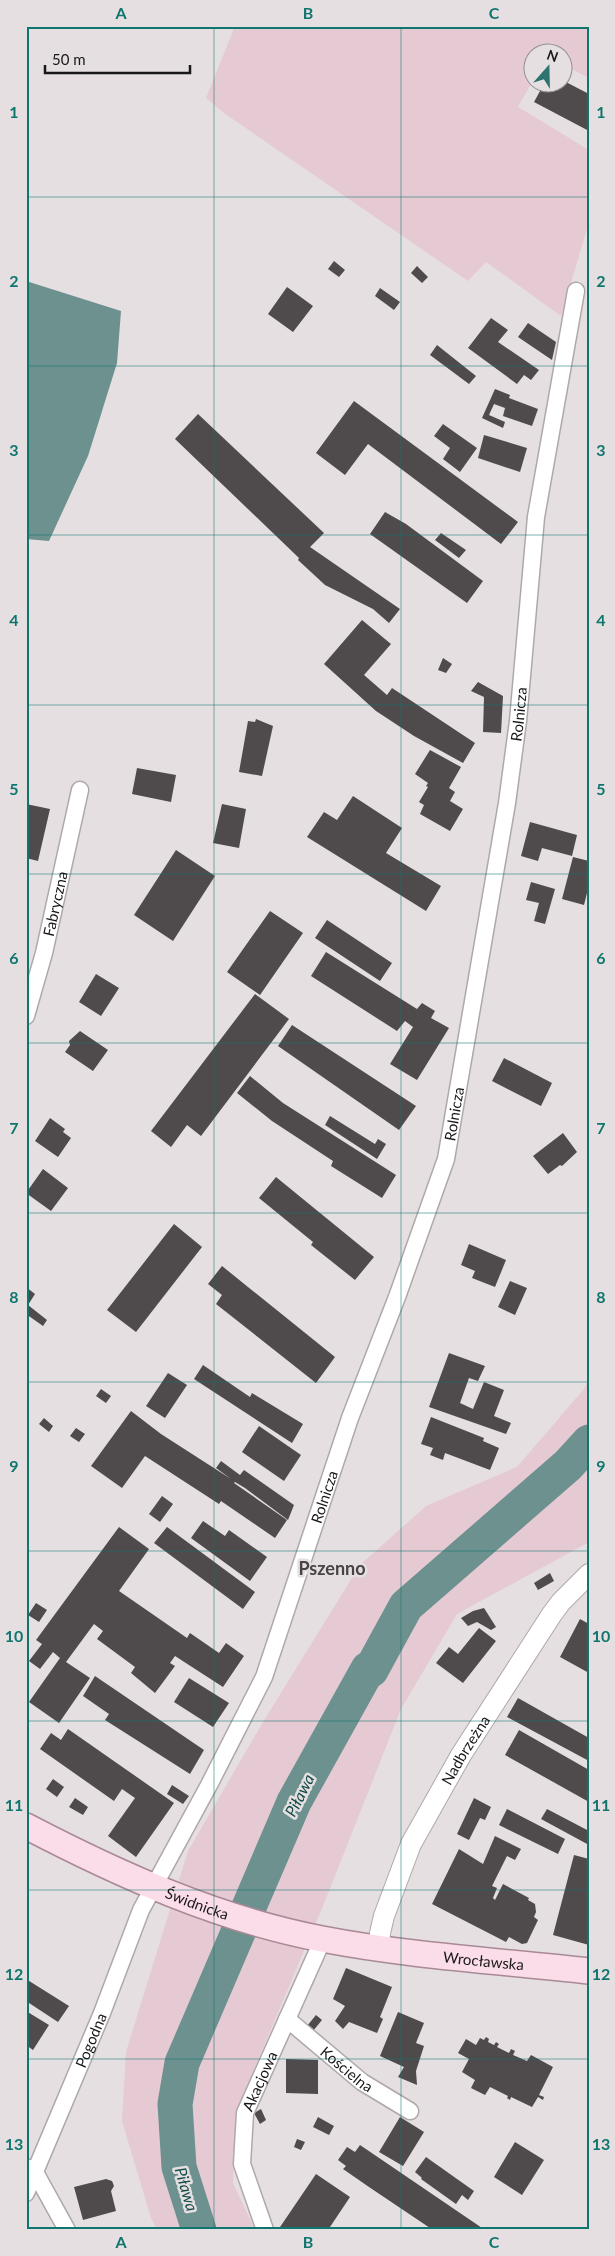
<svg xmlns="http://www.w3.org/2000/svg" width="615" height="2256" font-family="Lato,sans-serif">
<rect width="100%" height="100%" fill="#e5dfe1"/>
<path fill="#e5c9d3" d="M235 26H589V78L563 65 562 52H532V82L518 107 589 150V222L561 316 486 262 468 281 224 113 206 98Z
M589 1379V1542L457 1614 401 1709 323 1906 236 2112 233 2183 255 2230H157L151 2218 122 2121 126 2052 188 1851 263 1722 360 1565 426 1506 517 1467 584 1389Z"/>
<path fill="#6c918e" d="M26 281 121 311 117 363 88 456 49 541 26 539Z"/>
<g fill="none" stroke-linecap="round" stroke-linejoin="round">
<path stroke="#6c918e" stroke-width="35" d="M199 2230 179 2167 175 2104 182 2063 294 1802 368 1669 371 1670 406 1606 568 1465 589 1442"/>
</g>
<path fill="#4f4a4c" d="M562 80 589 94V131L534 102 545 82H562Z
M334 261 345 270 339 277 328 269Z
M417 266 428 277 422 283 411 273Z
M287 287 313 306 293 332 268 314Z
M380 288 400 302 394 310 375 296Z
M491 318 508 330 498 342 539 370 531 380 524 375 517 384 468 348Z
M528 323 556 342 552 360 518 337Z
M437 345 476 376 469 384 430 355Z
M495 389 510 395 509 398 538 409 532 426 503 416 505 408 494 404 489 415 505 422 503 428 482 418Z
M354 401 518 522 501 544 368 444 345 475 316 453Z
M198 414 324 533 310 547 400 609 389 623 373 609 325 585 298 560 299 558 175 439Z
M443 424 477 448 460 472 443 459 450 448 434 436Z
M484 435 527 448 520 472 478 458Z
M385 512 406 524 483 581 467 603 370 534Z
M441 533 466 550 459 558 435 540Z
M362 620 391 644 364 675 387 695 392 688 475 743 463 763 414 736 376 711 324 664Z
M443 658 452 664 446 673 438 670Z
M478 682 503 696 501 733 483 732 484 697 471 691Z
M256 719 273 726 262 776 239 772 248 721 255 722Z
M430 750 461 767 449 788 455 792 450 801 463 809 450 831 420 814 424 805 419 802 428 787 426 786 428 783 415 774Z
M137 768 176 775 171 802 132 794Z
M353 796 402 828 386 853 441 886 426 911 307 837 324 812 337 820Z
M26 804 50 809 38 861 26 858Z
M222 804 246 809 239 848 213 843Z
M530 822 577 835 572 856 542 848 538 861 521 856Z
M176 850 215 876 173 941 134 915Z
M573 857 589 861V894L587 893 584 905 562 899Z
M531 882 555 889 545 924 534 921 539 903 526 900Z
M270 911 303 933 260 995 227 972Z
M327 920 392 963 380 981 315 938Z
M326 952 417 1009 422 1003 435 1011 431 1018 449 1028 417 1080 390 1064 413 1027 405 1021 397 1031 311 976Z
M96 974 119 988 101 1016 79 1002Z
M255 994 289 1019 201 1136 187 1125 171 1147 151 1131Z
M292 1025 416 1106 399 1130 278 1046Z
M80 1031 108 1050 93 1071 65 1052 70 1045 69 1041Z
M504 1058 552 1083 541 1106 492 1081Z
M250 1076 283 1103 396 1175 382 1198 331 1166 333 1161 272 1121 237 1093Z
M330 1116 375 1144 378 1139 386 1144 377 1159 325 1125Z
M50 1118 65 1129 63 1132 71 1138 58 1157 35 1141Z
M563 1133 577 1152 562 1166 560 1165 548 1174 533 1156Z
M43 1169 68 1188 51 1211 26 1193Z
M276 1177 374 1257 355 1280 311 1245 313 1242 259 1198Z
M174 1224 202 1247 136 1332 107 1310Z
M469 1244 506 1260 495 1287 472 1278 475 1271 461 1265Z
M222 1266 335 1357 316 1383 216 1304 222 1295 208 1284Z
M510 1281 527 1288 515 1315 498 1307Z
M26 1287 35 1294 28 1305 47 1320 43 1326 26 1314Z
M449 1353 485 1366 478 1381 469 1378 460 1403 473 1409 484 1382 504 1390 494 1416 511 1423 506 1434 429 1407Z
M203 1365 250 1397 252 1393 303 1424 292 1443 194 1379Z
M168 1373 187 1385 165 1418 146 1406Z
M101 1389 111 1396 106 1403 96 1396Z
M131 1411 161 1434 231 1479 216 1468 221 1461 240 1475 244 1470 294 1505 288 1520 245 1488 235 1482 234 1483 287 1520 275 1538 221 1501 219 1504 145 1456 122 1488 91 1466Z
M431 1417 484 1438 483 1441 499 1448 490 1470 445 1453 443 1460 430 1455 433 1448 421 1444Z
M44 1418 53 1426 49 1432 39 1424Z
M259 1426 301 1455 284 1481 242 1452Z
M76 1428 85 1434 79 1442 70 1436Z
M162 1496 173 1504 160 1522 149 1514Z
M203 1521 225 1536 229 1530 267 1557 250 1581 191 1538Z
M119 1527 149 1549 119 1591 187 1638 190 1633 219 1653 226 1643 244 1656 223 1687 175 1656 170 1663 175 1666 155 1693 131 1673 135 1667 97 1639 103 1631 94 1624 66 1662 90 1678 59 1723 29 1702 60 1658 53 1652 40 1669 29 1661 42 1644 36 1640Z
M167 1527 255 1592 243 1609 154 1543Z
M550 1573 554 1581 538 1590 534 1583Z
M36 1603 47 1610 39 1622 28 1615Z
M484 1608 496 1627 491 1630 477 1622 468 1626 461 1618 473 1611Z
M580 1619 589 1624V1673L560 1657Z
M479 1628 496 1641 463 1683 436 1663 449 1647 458 1654Z
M95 1676 204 1750 190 1774 105 1720 109 1714 83 1696Z
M189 1678 229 1703 213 1727 174 1702Z
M518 1698 589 1738V1761L507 1717Z
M68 1729 174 1803 136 1857 108 1836 135 1798 122 1789 114 1801 40 1749 51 1733 61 1740Z
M519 1730 589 1770V1802L505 1755Z
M53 1779 64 1787 57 1797 46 1789Z
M172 1785 189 1796 183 1804 167 1794Z
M75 1798 88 1807 83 1815 69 1807Z
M474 1798 491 1807 485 1820 480 1818 469 1840 457 1834Z
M507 1809 565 1839 558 1854 499 1825Z
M547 1809 589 1831V1845L541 1819Z
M495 1836 521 1849 515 1860 507 1856 492 1886 497 1888 493 1898 495 1900 503 1884 529 1898 528 1900 535 1904 536 1912 534 1917 538 1920 527 1943 522 1944 509 1937 506 1942 432 1904 459 1849 483 1864Z
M574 1855 589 1859V1945L553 1935Z
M346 1968 392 1987 380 2017 383 2019 377 2033 349 2022 343 2029 335 2021 345 2006 333 1999Z
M26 1979 69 2006 58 2022 26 2001Z
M26 2011 49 2025 33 2050 26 2045Z
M398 2012 424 2023 416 2043 424 2046 416 2071 417 2085 398 2077 404 2067 380 2056Z
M316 2015 322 2020 313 2031 307 2026Z
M486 2037 489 2039 488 2042 494 2045 496 2042 499 2044 497 2047 509 2053 511 2049 515 2051 513 2055 527 2061 531 2055 553 2067 539 2095 544 2097 543 2100 538 2097 532 2107 511 2097 510 2100 507 2098 508 2096 490 2087 485 2095 471 2088 475 2080 462 2072 469 2059 458 2053 466 2039 476 2045 480 2038 484 2040Z
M286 2059 318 2060V2094L286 2093Z
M261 2109 266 2120 260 2124 254 2113Z
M318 2117 334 2126 329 2135 313 2127Z
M400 2117 424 2132 403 2166 379 2152Z
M297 2139 305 2142 301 2150 294 2147Z
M515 2142 544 2160 522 2195 494 2177Z
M360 2145 485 2230H433L369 2187 343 2169 346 2166 338 2160 347 2147 355 2152Z
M426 2157 474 2191 468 2200 462 2195 456 2204 421 2179 422 2178 415 2172Z
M316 2174 350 2197 328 2230H278Z
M106 2179 112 2181 114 2186 111 2191 116 2211 83 2220 74 2187Z"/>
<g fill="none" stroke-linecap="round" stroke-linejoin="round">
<g stroke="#afa8ab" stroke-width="19">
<g id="minor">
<path id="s1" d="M26 1016 44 953 80 790"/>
<path id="s2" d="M287 2019 362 2082 410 2111"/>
<path d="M30 2168 35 2172 67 2230"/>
<path id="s3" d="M26 2193 102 2013 141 1910 209 1785 264 1677 350 1418 397 1297 446 1159 507 803 518 721 536 517 576 291"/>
<path id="s4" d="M265 2230 242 2164 245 2113 323 1939"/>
</g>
</g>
<g stroke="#afa8ab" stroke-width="22">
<g id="tertiary">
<path id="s5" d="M379 1948 380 1933 384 1916 411 1844 461 1755 552 1614 561 1602 589 1574"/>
</g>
</g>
<g stroke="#a98995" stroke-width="28">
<g id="primary">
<path id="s6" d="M26 1826C120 1875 218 1919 322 1939 410 1956 500 1961 589 1971"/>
</g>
</g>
<use href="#minor" stroke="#fff" stroke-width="16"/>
<use href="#tertiary" stroke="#fff" stroke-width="20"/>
<use href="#primary" stroke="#fadde8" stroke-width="25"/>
</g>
<path fill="none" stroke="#0f766e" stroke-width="1" stroke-opacity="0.55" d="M214 26V2230M401 26V2230M26 197H589M26 366H589M26 535H589M26 705H589M26 874H589M26 1043H589M26 1213H589M26 1382H589M26 1551H589M26 1721H589M26 1890H589M26 2059H589"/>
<g text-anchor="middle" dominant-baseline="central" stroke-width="5" stroke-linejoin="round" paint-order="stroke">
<g font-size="15" fill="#191718" stroke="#e5dfe1">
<text stroke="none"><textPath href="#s3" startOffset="1569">Rolnicza</textPath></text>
<text stroke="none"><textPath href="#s1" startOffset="116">Fabryczna</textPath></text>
<text stroke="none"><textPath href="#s3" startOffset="1164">Rolnicza</textPath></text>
<text stroke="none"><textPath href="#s3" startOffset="759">Rolnicza</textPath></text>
<text stroke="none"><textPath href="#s5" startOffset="218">Nadbrzeżna</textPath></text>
<text stroke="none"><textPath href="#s6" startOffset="188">Świdnicka</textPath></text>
<text stroke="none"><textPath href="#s6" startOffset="481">Wrocławska</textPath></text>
<text stroke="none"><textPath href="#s3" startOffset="166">Pogodna</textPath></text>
<text stroke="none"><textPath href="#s2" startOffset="78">Kościelna</textPath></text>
<text stroke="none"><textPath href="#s4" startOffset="156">Akacjowa</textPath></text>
</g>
<g font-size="16" font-style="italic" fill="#124b47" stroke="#e5dfe1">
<text transform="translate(299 1795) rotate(-63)">Piława</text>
<text transform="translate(187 2189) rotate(74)">Piława</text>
</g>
<g font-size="18" font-weight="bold" fill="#484345" stroke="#e5dfe1">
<text x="332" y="1568">Pszenno</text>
</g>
</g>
<rect width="615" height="2256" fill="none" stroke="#e5dfe1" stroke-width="55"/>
<g transform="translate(548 68) rotate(20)"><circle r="24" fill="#e5dfe1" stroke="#938f91"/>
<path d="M0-4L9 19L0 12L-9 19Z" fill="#2b746f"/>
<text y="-8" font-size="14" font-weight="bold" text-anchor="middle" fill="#191718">N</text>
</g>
<path d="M45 65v8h145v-8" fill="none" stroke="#191718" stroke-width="2.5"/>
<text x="52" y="65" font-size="15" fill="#191718" stroke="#e5dfe1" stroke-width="4" paint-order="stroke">50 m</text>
<rect x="28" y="28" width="560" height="2200" fill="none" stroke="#0f766e" stroke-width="2"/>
<g font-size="16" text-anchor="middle" font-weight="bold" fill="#0f766e">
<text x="121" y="19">A</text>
<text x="308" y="19">B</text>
<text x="494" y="19">C</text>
<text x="14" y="118">1</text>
<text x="601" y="118">1</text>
<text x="14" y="287">2</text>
<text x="601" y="287">2</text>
<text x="14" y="456">3</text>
<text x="601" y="456">3</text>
<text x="14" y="626">4</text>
<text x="601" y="626">4</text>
<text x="14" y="795">5</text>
<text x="601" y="795">5</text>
<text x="14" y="964">6</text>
<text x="601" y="964">6</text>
<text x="14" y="1134">7</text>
<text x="601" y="1134">7</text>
<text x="14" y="1303">8</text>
<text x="601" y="1303">8</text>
<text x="14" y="1472">9</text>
<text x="601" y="1472">9</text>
<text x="14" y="1642">10</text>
<text x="601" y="1642">10</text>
<text x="14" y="1811">11</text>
<text x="601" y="1811">11</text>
<text x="14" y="1980">12</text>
<text x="601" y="1980">12</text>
<text x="14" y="2150">13</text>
<text x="601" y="2150">13</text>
<text x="121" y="2248">A</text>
<text x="308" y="2248">B</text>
<text x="494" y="2248">C</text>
</g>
</svg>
